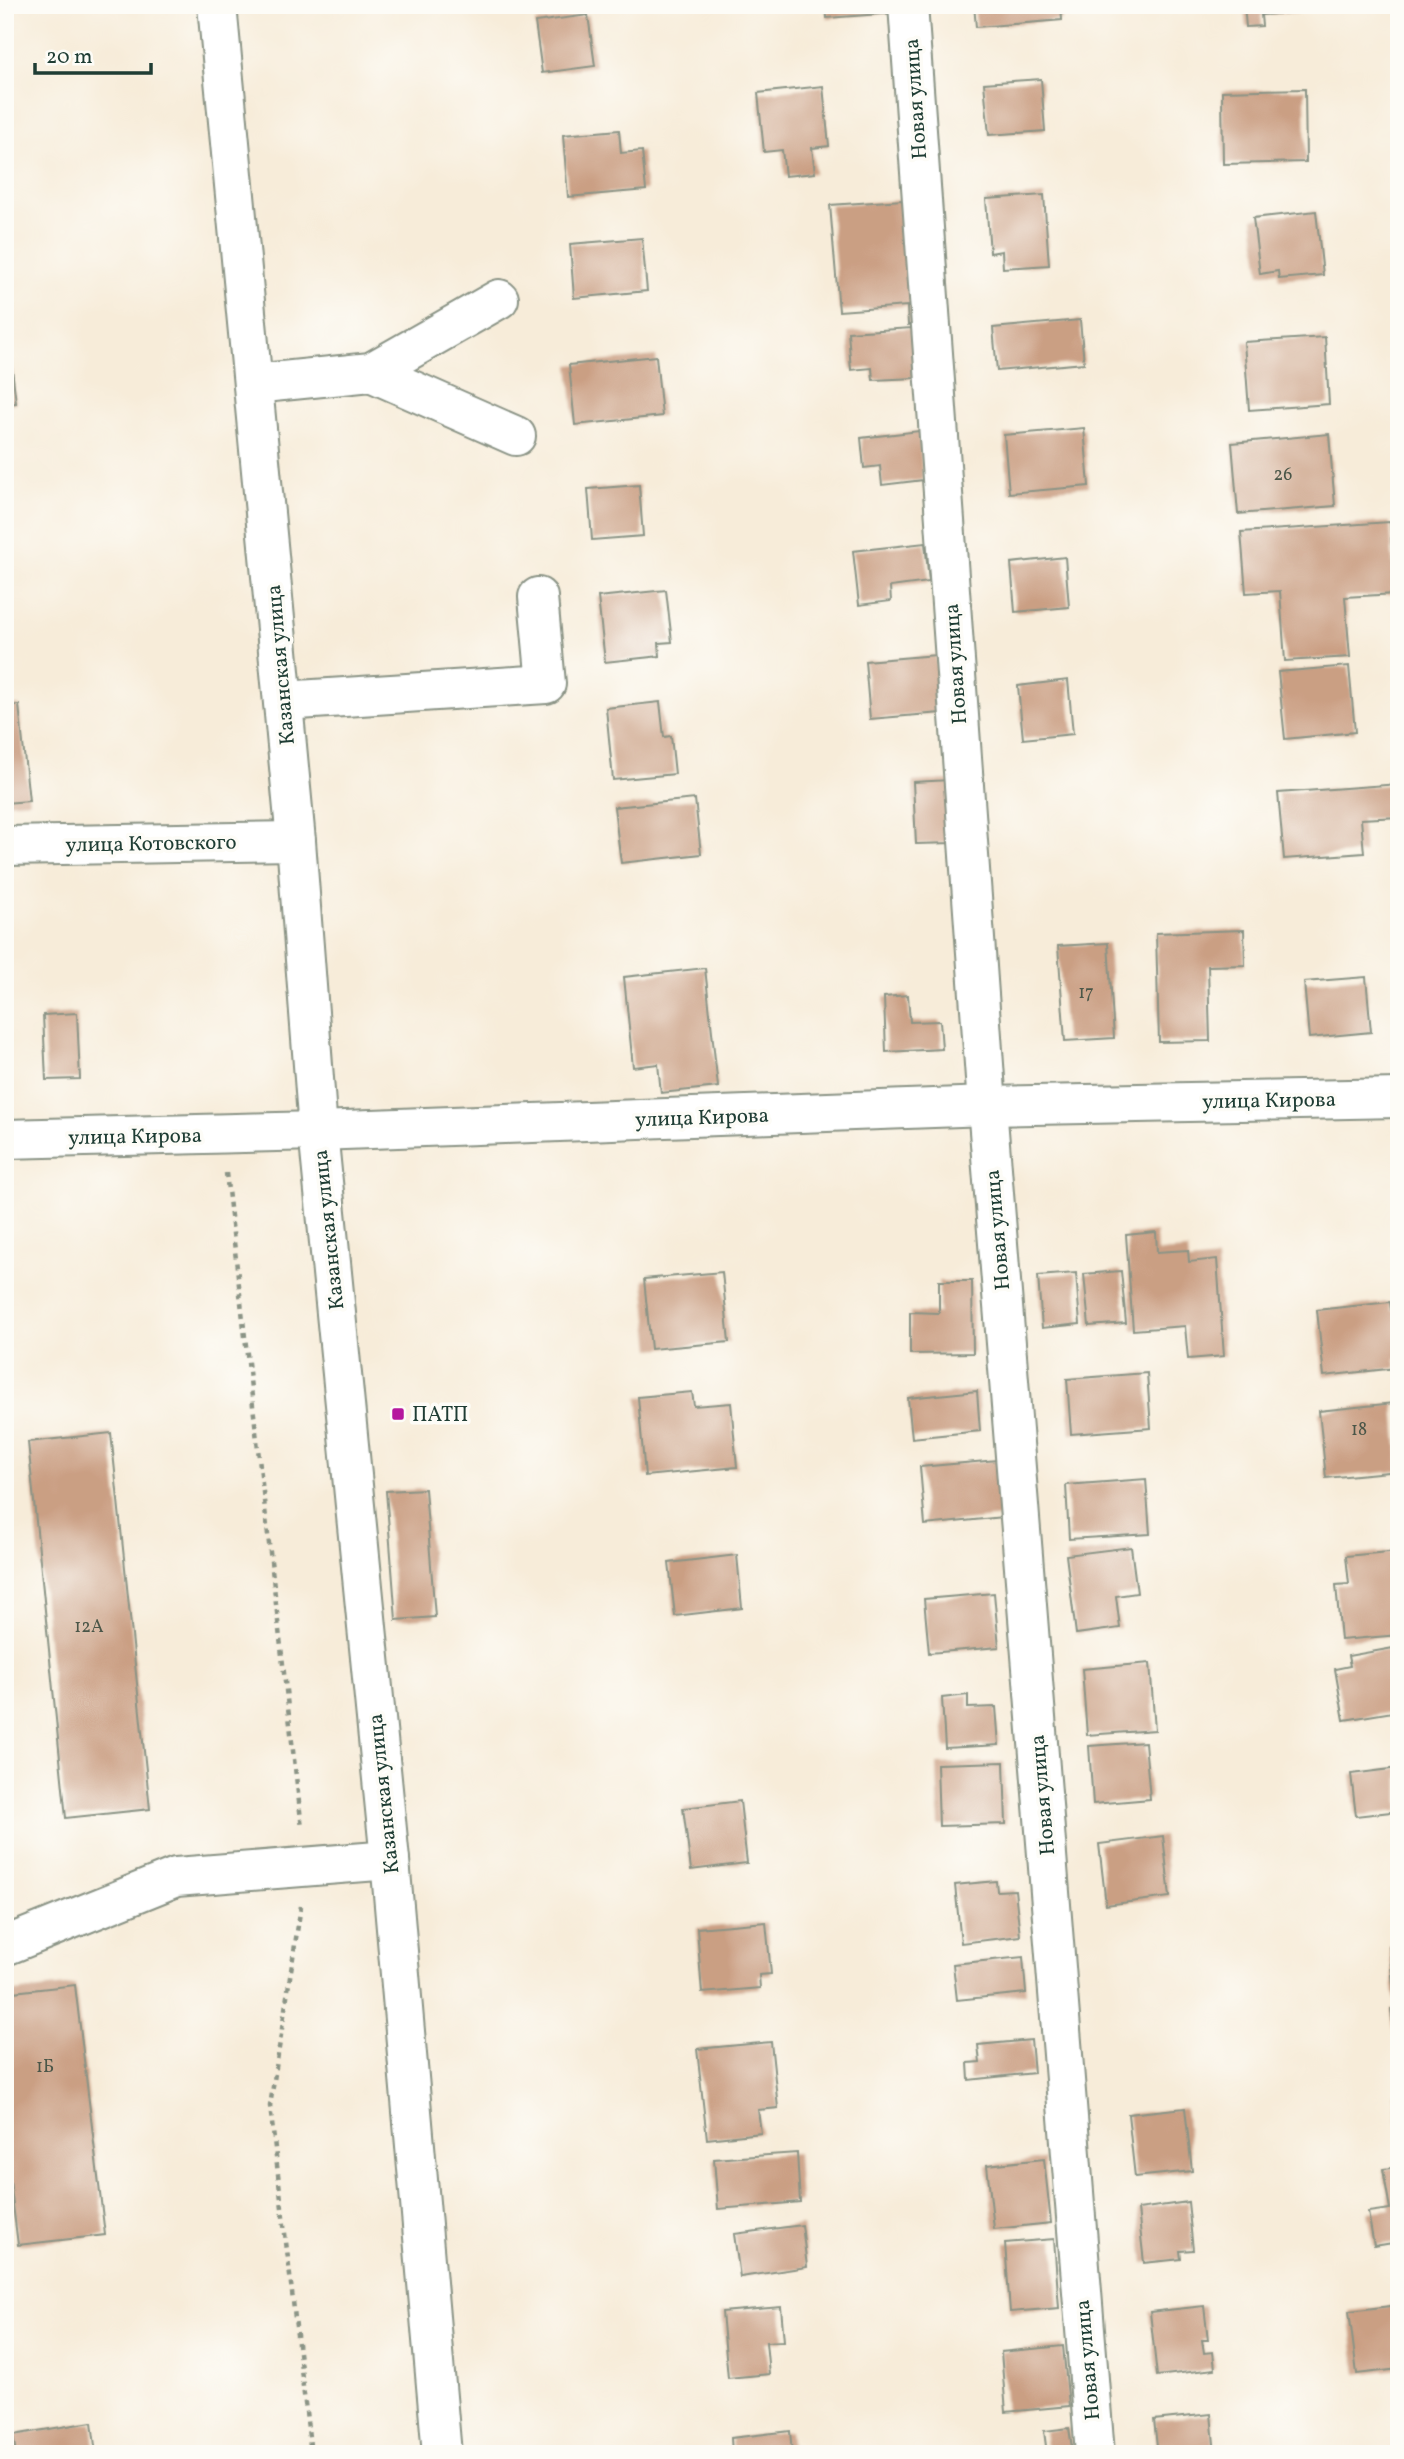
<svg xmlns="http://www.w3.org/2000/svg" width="1404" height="2459" viewBox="0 0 1404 2459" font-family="Vollkorn,serif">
<rect width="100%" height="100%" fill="#fdfcf7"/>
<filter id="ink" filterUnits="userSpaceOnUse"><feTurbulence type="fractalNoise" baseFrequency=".0143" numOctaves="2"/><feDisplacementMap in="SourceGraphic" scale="14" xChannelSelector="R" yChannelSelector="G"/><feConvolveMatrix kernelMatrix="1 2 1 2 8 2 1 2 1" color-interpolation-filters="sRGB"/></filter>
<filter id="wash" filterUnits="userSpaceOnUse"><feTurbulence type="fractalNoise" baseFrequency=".00686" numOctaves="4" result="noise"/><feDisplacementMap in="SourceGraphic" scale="28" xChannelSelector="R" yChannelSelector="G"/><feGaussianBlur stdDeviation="1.57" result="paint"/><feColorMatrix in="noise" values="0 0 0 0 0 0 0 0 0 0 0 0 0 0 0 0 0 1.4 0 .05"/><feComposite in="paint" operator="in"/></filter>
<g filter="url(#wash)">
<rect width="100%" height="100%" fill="#f7ecd9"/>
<g id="blocks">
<g fill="#ca9f83">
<path d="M826 5H893L894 13 827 18Z"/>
<path d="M974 5H1061L1062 20 976 27Z"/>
<path d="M1244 5H1302V12L1261 15 1262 26 1246 27Z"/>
<path d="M588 15 595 66 542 73 535 22Z"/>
<path d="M1041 79 1045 131 989 135 984 83Z"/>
<path d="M823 86 829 146 812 148 815 173 785 176 782 150 764 152 758 93Z"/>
<path d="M1305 89 1306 162 1223 164 1222 91Z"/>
<path d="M619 130 621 153 642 151 646 190 568 197 563 135Z"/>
<path d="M1044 195 1049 265 1003 268 1002 251 990 253 986 199Z"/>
<path d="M903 200 906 244 930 323 908 325 907 306 839 311 830 205Z"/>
<path d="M1316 211 1323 275 1279 279 1278 271 1260 274 1253 218Z"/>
<path d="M642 238 647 291 574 298 570 244Z"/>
<path d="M5 261 13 307 5 309Z"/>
<path d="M1080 320 1084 363 997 371 993 328Z"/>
<path d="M912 328 915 378 873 380 872 368 851 370 848 332Z"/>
<path d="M1325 337 1329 404 1249 410 1244 342Z"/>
<path d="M10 351 16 403 5 404V352Z"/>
<path d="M656 356 662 416 575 425 569 365Z"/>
<path d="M1084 428 1089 486 1009 493 1004 435Z"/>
<path d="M919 431 923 480 882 485 880 466 864 468 861 438Z"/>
<path d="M1329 434 1335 506 1238 514 1232 443Z"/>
<path d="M639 485 643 536 592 540 588 489Z"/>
<path d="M1390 522 1395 594 1345 597 1350 657 1285 661 1280 591 1246 593 1241 532Z"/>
<path d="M925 543 929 582 890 587 891 601 859 605 853 551Z"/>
<path d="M1065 557 1069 607 1015 612 1011 563Z"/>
<path d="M666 590 672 642 659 643 660 656 605 662 598 597Z"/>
<path d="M936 655 941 713 870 719 865 661Z"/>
<path d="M1349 666 1355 732 1285 739 1278 672Z"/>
<path d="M1068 680 1073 734 1023 739 1018 686Z"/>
<path d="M660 702 664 737 671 736 675 774 613 780 606 708Z"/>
<path d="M19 705 29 801 5 803V706Z"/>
<path d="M950 780 953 843 916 844 913 782Z"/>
<path d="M1399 784V817L1361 819 1364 853 1284 859 1278 793Z"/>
<path d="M695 799 701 854 621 863 614 807Z"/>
<path d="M1244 930 1245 965 1208 966 1210 1041 1159 1042 1156 933Z"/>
<path d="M1108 943 1114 1038 1065 1041 1058 946Z"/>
<path d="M705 968 718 1087 661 1093 658 1064 633 1067 624 977Z"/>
<path d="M1366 977 1371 1032 1309 1038 1304 982Z"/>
<path d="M908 995 910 1022 940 1021 942 1049 886 1052 884 997Z"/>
<path d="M77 1013 80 1079 46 1080 43 1015Z"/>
<path d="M1156 1232 1157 1252 1188 1250 1189 1262 1217 1259 1224 1356 1188 1359 1185 1326 1133 1330 1126 1235Z"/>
<path d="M1121 1271 1126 1323 1089 1326 1084 1274Z"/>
<path d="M722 1272 729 1342 651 1349 644 1279Z"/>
<path d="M1076 1273 1080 1324 1042 1328 1038 1276Z"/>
<path d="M939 1281H972L973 1353 910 1354V1312L939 1313Z"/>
<path d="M1390 1302 1391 1310H1399V1358H1395L1396 1368 1324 1376 1317 1310Z"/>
<path d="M1147 1373 1151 1428 1071 1434 1067 1379Z"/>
<path d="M977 1391 980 1431 912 1438 908 1398Z"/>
<path d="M692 1392 694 1406 731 1403 737 1467 645 1476 638 1397Z"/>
<path d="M1394 1403 1399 1471 1326 1478 1319 1411Z"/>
<path d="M111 1433 150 1809 66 1818 28 1442Z"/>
<path d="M997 1460 1003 1517 925 1525 920 1467Z"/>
<path d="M1146 1479 1150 1534 1069 1539 1066 1485Z"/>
<path d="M425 1489 435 1617 396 1620 386 1491Z"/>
<path d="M1131 1547 1137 1593 1116 1596 1120 1628 1076 1634 1066 1555Z"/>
<path d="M1399 1551V1635L1341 1640 1336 1585 1349 1584 1346 1556Z"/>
<path d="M737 1555 742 1608 675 1616 669 1563Z"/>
<path d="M994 1593 999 1647 929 1653 924 1599Z"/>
<path d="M1399 1647V1711L1344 1720 1335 1669 1350 1666 1348 1656Z"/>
<path d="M1150 1663 1155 1730 1087 1735 1082 1669Z"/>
<path d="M968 1695V1708L996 1707 999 1745 945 1748 942 1698Z"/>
<path d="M1145 1742 1150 1799 1093 1804 1089 1746Z"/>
<path d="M1004 1762 1006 1824 939 1826 937 1764Z"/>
<path d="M1399 1768V1811L1356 1816 1351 1774Z"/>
<path d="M740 1801 747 1863 691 1870 683 1808Z"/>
<path d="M1163 1836 1170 1897 1106 1905 1099 1844Z"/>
<path d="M996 1881 997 1891 1015 1890 1020 1936 961 1943 955 1885Z"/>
<path d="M766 1922 771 1974 759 1975 760 1988 702 1993 697 1928Z"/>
<path d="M1399 1946V2004H1395L1389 1947Z"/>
<path d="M1023 1957 1026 1993 957 2000 953 1964Z"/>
<path d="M75 1985 105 2235 18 2245 5 2140V1993Z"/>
<path d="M1399 2008V2065H1397L1391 2009Z"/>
<path d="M1031 2040 1034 2073 969 2080 968 2063 980 2062 978 2045Z"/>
<path d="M771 2042 778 2108 758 2110 761 2133 707 2139 697 2049Z"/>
<path d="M1399 2091V2123H1397L1394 2092Z"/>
<path d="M1185 2108 1192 2171 1135 2177 1128 2114Z"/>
<path d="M797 2153 800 2202 718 2209 714 2159Z"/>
<path d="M1044 2159 1051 2223 994 2229 987 2165Z"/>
<path d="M1399 2167V2242L1374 2246 1368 2212 1390 2209 1383 2169Z"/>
<path d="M1188 2202 1193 2250 1180 2251 1181 2259 1144 2263 1138 2209Z"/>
<path d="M802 2225 807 2267 740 2277 734 2234Z"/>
<path d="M1054 2239 1059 2308 1010 2312 1005 2243Z"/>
<path d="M1399 2305V2369L1357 2374 1349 2311Z"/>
<path d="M1204 2306 1208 2340H1202L1204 2353 1213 2352 1215 2369 1157 2376 1150 2312Z"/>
<path d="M781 2307 784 2341 766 2342 769 2374 728 2378 722 2312Z"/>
<path d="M1063 2346 1069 2406 1006 2412 1001 2352Z"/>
<path d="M1211 2414 1215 2454H1158L1154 2420Z"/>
<path d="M92 2422 96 2454H16L13 2435Z"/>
<path d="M1069 2428 1073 2454H1047L1044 2431Z"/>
<path d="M790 2431 792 2454H732L731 2438Z"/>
</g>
</g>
</g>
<g filter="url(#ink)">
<use href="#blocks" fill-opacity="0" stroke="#8b9486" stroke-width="2"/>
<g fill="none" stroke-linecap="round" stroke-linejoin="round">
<g stroke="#8b9486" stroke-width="42">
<g id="minor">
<path d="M217 5 296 841 318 1131 390 1860 442 2454"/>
<path d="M908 5 987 1106 1095 2454"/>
<path d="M371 372 516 436"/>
<path d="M253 384 371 372 499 299"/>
<path d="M283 701 546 684 538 597"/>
<path d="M5 846 296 841"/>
<path d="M5 1139 318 1131 987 1106 1399 1098"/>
<path d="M5 1946 176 1877 390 1860"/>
</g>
</g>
<g stroke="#8b9486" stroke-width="4.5" stroke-dasharray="5 5" stroke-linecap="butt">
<path d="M226 1173 302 1828"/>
<path d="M301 1906 270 2106 311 2454"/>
</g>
<use href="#minor" stroke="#fff" stroke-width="38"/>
</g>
</g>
<rect fill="#b5179e" stroke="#fdfcf7" stroke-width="2.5" x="391" y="1407" width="14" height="14" rx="3.5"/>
<g text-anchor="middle" stroke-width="7" stroke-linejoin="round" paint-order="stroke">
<g font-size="18" fill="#4a5648">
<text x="1283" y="480">26</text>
<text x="1086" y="998">17</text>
<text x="1359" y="1435">18</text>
<text x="89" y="1632">12А</text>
<text x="45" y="2072">1Б</text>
</g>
<g font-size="21" fill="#1f3d34" stroke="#fdfcf7">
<text transform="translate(915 99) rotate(-94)" y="7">Новая улица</text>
<text transform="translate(955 664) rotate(-94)" y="7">Новая улица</text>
<text transform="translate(280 665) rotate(-95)" y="7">Казанская улица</text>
<text transform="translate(151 843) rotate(-1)" y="7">улица Котовского</text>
<text transform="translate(1269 1100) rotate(-1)" y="7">улица Кирова</text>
<text transform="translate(702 1117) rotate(-2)" y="7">улица Кирова</text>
<text transform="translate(135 1136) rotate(-1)" y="7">улица Кирова</text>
<text transform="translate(328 1230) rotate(-96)" y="7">Казанская улица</text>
<text transform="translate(997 1230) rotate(-95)" y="7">Новая улица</text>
<text transform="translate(383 1794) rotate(-96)" y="7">Казанская улица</text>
<text transform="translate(1042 1795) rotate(-95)" y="7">Новая улица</text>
<text transform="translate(1087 2360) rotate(-95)" y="7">Новая улица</text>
</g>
<g font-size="21" fill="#1f3d34" stroke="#fdfcf7" text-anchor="start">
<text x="412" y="1421">ПАТП</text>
</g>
</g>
<rect width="1404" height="2459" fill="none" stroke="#fdfcf7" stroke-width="28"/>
<path d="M35 63v10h116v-10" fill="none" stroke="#1f3d34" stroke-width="3.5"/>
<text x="46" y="63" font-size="21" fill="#1f3d34" stroke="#fdfcf7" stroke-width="5" paint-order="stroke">20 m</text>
</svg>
